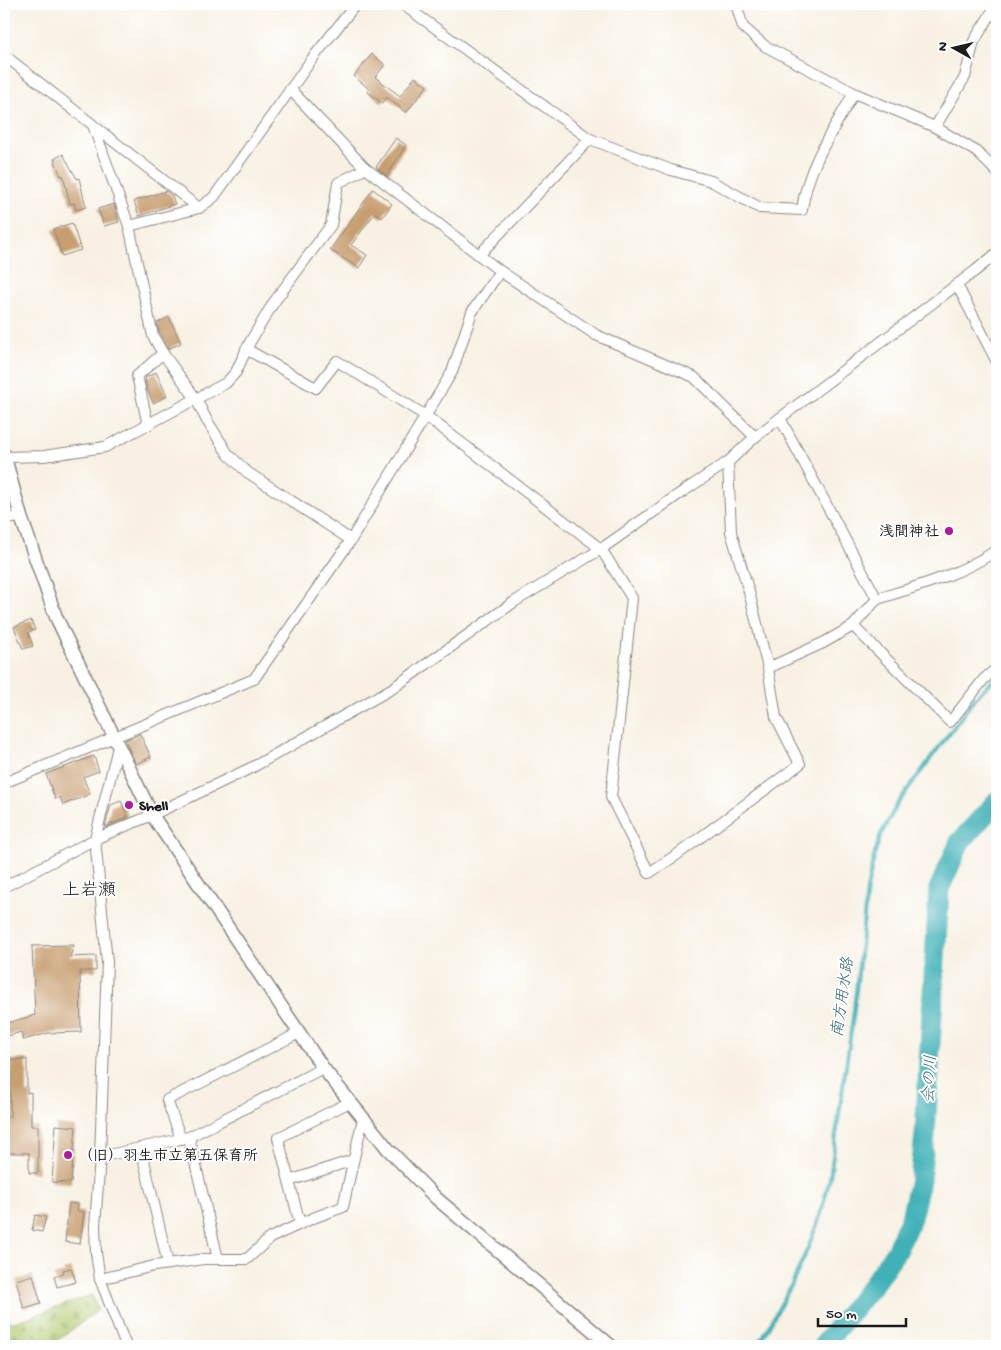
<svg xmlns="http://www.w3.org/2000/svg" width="1001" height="1350" viewBox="0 0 1001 1350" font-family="'Gochi Hand','Klee One',sans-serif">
<defs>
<pattern id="cemetery-stones" width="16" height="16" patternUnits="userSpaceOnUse" patternTransform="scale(1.25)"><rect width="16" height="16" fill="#b0cb71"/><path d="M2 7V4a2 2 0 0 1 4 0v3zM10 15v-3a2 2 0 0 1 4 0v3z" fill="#97ae61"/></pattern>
</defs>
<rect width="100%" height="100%" fill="#fff"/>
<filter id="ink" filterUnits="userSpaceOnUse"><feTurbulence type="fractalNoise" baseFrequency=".02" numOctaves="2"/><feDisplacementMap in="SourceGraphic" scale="10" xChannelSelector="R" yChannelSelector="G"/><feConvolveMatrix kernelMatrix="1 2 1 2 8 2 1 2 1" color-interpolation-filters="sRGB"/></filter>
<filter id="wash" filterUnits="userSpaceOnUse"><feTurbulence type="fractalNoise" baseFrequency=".0096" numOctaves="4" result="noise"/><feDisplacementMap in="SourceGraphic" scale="20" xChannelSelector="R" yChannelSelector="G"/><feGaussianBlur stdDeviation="1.12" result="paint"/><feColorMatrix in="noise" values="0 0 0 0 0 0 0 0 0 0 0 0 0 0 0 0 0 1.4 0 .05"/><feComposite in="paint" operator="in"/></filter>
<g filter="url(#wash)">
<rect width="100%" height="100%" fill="#f8f1e3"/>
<path fill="url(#cemetery-stones)" stroke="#667446" d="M92 1295 98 1310 55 1342 57 1346H4V1322H15Z"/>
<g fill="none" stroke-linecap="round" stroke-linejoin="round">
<path stroke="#40b1b7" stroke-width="4" d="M758 1346 792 1284 808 1248 821 1213 830 1177 854 1010 867 889 875 853 881 834 898 803 976 697 997 676"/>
<path stroke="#40b1b7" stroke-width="21" d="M823 1346 873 1284 896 1251 911 1218 920 1180 925 1134 939 889 960 842 997 801"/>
</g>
<g id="blocks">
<g fill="#c79e6f">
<path d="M372 54 385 65 375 77 400 96 415 77 427 86 406 113 387 97 382 103 368 92 370 90 354 76Z"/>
<path d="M396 138 406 145 387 176 376 167Z"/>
<path d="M63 154 77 179 79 178 86 207 76 210 74 203 70 204 63 175 61 176 54 159Z"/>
<path d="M373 189 392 204 382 218 375 213 351 245 367 255 359 268 330 250Z"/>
<path d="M166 191 172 196 175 204 139 216 134 201Z"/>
<path d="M114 204 119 222 104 226 98 209Z"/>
<path d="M72 223 81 250 62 256 53 229Z"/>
<path d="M169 317 181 343 168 349 159 331 157 323Z"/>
<path d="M156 372 167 396 153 403 147 389 145 378Z"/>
<path d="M31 620 35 630 28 632 33 646 23 649 14 627Z"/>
<path d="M140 734 151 757 136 764 125 740Z"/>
<path d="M94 756 99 771 83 777 90 794 63 805 60 797 55 799 46 774Z"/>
<path d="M121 801 128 817 105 827 111 805Z"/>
<path d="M74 945 70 957 96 956V971H80L81 1032 49 1033 23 1040 21 1032 8 1036 4 1024 35 1015 32 946Z"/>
<path d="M27 1059V1093L31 1092V1126H38V1173H29V1153H4V1117H10V1091H5V1075H11V1060Z"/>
<path d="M56 1125 76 1127 71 1183 52 1182Z"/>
<path d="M69 1203 78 1204 77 1211 84 1212 80 1244 65 1242Z"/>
<path d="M35 1215 46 1217 42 1232 32 1230Z"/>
<path d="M71 1268 76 1282 57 1287 54 1276 64 1273 63 1270Z"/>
<path d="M33 1275 41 1304 24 1309 16 1280Z"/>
</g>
</g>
</g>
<g filter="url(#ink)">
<use href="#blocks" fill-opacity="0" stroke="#8a8680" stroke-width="1"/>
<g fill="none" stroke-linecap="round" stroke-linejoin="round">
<g stroke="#8a8680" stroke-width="12">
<g id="minor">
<path d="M402 4 590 139 671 170 711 181 760 208 802 210C807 167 833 130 854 93"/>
<path d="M736 4 743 27 765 46 854 93 935 127 977 152 997 172"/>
<path d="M4 55 93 125 129 226 153 336 162 352 196 399 206 419 228 454 247 472 351 540"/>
<path d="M290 89 364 167 500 271 596 335 694 377 755 437"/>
<path d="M94 126 199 208"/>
<path d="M935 127 965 77 974 41 997 4"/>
<path d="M129 226 199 208 214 197 312 59 356 4"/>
<path d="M479 255 590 139"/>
<path d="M957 285 997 362"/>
<path d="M246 349 316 388 337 361 426 416 601 549 632 598 611 797 649 873 678 854 800 764 776 717 768 668 749 592 731 532 728 462"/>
<path d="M780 418 877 599C919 586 960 575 997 550"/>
<path d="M148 425 137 376 163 353"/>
<path d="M5 457 44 456 105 447 226 383 236 372 250 342 274 302 331 225 338 183 361 171 364 167"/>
<path d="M4 519 21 517"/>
<path d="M853 626 950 722 984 679 997 668"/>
<path d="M768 668 823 643 853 626 877 599"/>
<path d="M118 747 95 839 107 962 100 1157 95 1226 96 1253 100 1279 126 1346"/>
<path d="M4 783 254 679 351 540 452 372 472 312 500 271"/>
<path d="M4 887 95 839 152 815 253 767 393 688 514 602 601 549 685 490 728 462 755 437 975 271 997 253"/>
<path d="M189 1137 218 1259"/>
<path d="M181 1139 167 1100 299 1033"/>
<path d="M141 1148 168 1264"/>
<path d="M100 1157 189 1137 323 1068"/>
<path d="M289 1181 353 1160"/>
<path d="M300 1224 278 1138 350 1102"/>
<path d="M100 1279 154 1266 204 1259H247L270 1238 313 1218 343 1207 363 1118"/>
</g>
</g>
<g stroke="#8a8680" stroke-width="15">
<path id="tertiary" d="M4 454 21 517 56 617 152 815 323 1068 388 1149 436 1198 611 1346"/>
</g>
<use href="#minor" stroke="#fff" stroke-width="10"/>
<use href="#tertiary" stroke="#fff" stroke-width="12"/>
</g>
</g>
<g fill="#b5179e" stroke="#fff" stroke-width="2">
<circle cx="949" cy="531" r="5"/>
<circle cx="129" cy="805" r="5"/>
<circle cx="68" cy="1155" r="5"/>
</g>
<g text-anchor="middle" stroke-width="4" stroke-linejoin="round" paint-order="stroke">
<g font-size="15" font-weight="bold" fill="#1c1c1c" stroke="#fff" text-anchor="start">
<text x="939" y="536" text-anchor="end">浅間神社</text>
<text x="139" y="810">Shell</text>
<text x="78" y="1160">（旧）羽生市立第五保育所</text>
</g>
<g font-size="16" font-style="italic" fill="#2e666a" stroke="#fff">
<text transform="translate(841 997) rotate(-82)" y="6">南方用水路</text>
<text transform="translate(928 1079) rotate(-87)" y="6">会の川</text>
</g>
<g font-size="18" fill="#1c1c1c" stroke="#fff">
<text x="89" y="895">上岩瀬</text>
</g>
</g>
<rect width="1001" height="1350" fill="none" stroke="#fff" stroke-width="20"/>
<g transform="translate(954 48) rotate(278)" stroke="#ffffff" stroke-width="4" paint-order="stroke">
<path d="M0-4L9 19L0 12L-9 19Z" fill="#1c1c1c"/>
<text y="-8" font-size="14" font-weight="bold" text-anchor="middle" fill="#1c1c1c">N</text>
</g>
<path d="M818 1318v8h88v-8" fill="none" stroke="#1c1c1c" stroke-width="2.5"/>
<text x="826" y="1318" font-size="15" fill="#1c1c1c" stroke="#ffffff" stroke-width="4" paint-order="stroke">50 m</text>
</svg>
